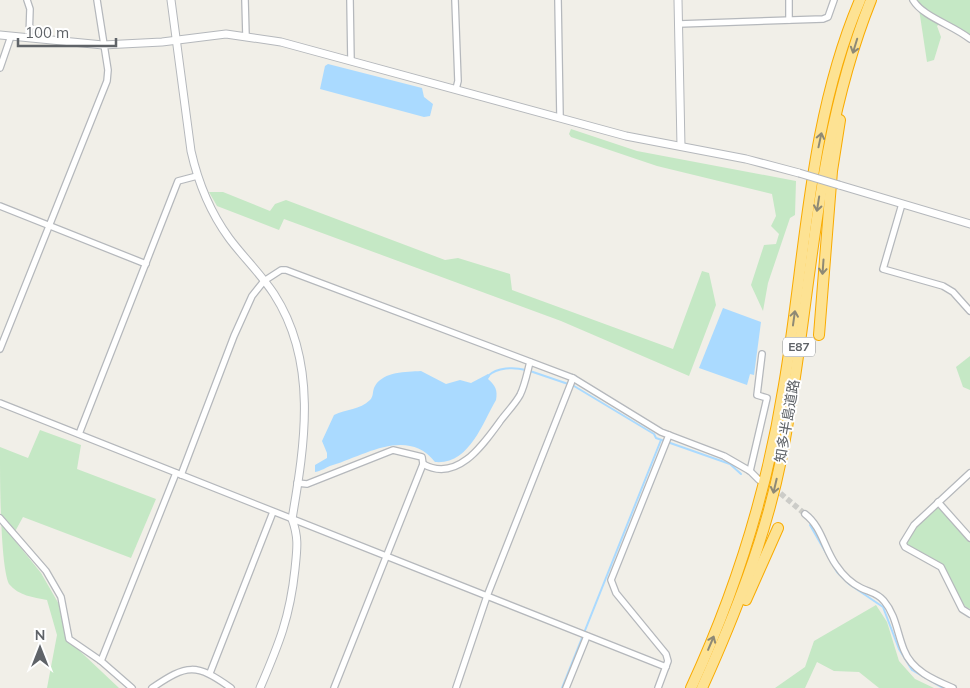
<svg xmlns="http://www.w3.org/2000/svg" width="970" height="688" viewBox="0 0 970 688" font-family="Mulish,'Noto Sans JP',sans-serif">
<rect width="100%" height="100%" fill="#f1efe8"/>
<g fill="#c5e8c5">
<path d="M914 0H970V36L942 21 937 26 941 37 934 60 927 62 919 9Z"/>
<path d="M571 129 637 151 796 181 795 215 790 218 768 283 763 311 751 285 764 245 776 244 779 234 771 226 776 216 772 194 657 166 571 137 569 134Z"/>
<path d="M209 192H223L270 211 275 204 286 200 445 260 458 258 510 274 512 290 673 349 702 271 709 273 716 305 689 376 561 321 284 219 279 230 217 206Z"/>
<path d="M970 356V390L963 387 956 367Z"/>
<path d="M40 430 81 445 77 469 156 499 131 558 23 517 12 537 41 573 60 606 66 638 119 688H47L57 635 47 600C33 597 19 596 9 584 0 565 0 474 0 447L28 458Z"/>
<path d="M935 507 940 509 970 542V609C953 602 953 577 940 565 931 555 917 551 906 545L905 540 916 526Z"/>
<path d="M876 605 887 622 899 661 915 679 934 688H879L859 672 834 671 817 662 805 688H775L805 667 814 641Z"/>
</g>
<g fill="#aadaff">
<path d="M328 64 422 88 424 97 433 104 430 116 424 117 320 89 325 66Z"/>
<path d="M723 308 761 322 754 375 750 374 747 385 699 368Z"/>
<path d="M421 371 446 384 460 380 471 383 488 374 490 376 488 379C495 385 498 390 496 400 482 424 469 465 435 462 408 427 365 455 333 465 326 467 322 471 315 472V465L327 458V453L322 441 334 415C346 409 360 410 370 400 374 396 372 391 375 386 384 371 406 372 421 371Z"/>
</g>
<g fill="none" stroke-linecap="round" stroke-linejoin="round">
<g stroke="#aadaff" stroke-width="2">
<path d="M530 371 574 386 654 434 656 438 730 464 741 474"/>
<path d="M488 376C497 367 514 367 526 370"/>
<path d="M810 525 837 572 849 584 883 607 899 649 912 670 943 688"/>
<path d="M562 688 661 440"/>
</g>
<path stroke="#ccccc8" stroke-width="5.5" stroke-dasharray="5.5 3" stroke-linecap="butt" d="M774 488 805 514"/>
<g stroke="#b5b8bc" stroke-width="8">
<g id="minor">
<path d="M27 0 30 9 29 38"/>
<path d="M245 0 246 36"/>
<path d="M350 0 351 61"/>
<path d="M455 0 458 81 456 89"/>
<path d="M558 0 560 116"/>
<path d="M789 0V20"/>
<path d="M913 0C923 17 953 25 970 39"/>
<path d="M679 24 823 19 828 17 834 0"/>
<path d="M0 68 11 36"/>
<path d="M902 204 883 269 943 286 953 292 970 311"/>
<path d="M0 206 146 264"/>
<path d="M0 349 107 81 108 70 97 0"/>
<path d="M0 403 666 667"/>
<path d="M79 434 178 181 197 176"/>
<path d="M423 464C457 483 483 445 501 420 507 412 515 404 520 395 525 385 527 373 530 362"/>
<path d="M750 471 767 398 757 395 762 354"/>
<path d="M970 473 914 525 903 543 905 547 941 567 962 609 970 614"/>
<path d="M181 475 234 336 252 296 264 281 281 270H286L573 378 661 432 724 456 750 471 759 480"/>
<path d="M297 483 307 484 393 450 422 457 423 464 334 688"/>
<path d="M938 502 970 538"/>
<path d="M805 514C822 527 824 548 836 565 842 574 851 583 861 588 869 592 878 593 884 601 896 615 897 633 904 650 912 671 934 680 953 688"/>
<path d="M0 518 46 571 61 597 69 639 101 661 132 688"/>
<path d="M101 661 176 473"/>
<path d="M210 673 273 512"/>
<path d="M152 688C187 664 196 663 231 688"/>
<path d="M456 688 487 596 573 378"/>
<path d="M566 688 587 636"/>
<path d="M658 688 668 661 666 654 616 593 611 580 669 435"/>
</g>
</g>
<g stroke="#b5b8bc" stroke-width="9">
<g id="tertiary">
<path d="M171 0 191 151C198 182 210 212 229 238 243 257 261 274 274 294 318 362 305 443 292 519 299 538 297 549 295 569 290 617 279 644 260 688"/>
<path d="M678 0 681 146"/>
<path d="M0 35 103 45 162 42 226 34 281 42 626 136 746 159 799 173"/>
<path d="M839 185 970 224"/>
</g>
</g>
<g stroke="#f9ab00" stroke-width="12">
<g id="motorway">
<path d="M819 335 832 171 840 120"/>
<path d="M746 600 778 528"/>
<path d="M691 688C736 591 767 491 784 385 806 256 808 122 860 0"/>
<path d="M702 688C735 615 765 539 781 460 812 306 812 147 871 0"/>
</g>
</g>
<use href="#minor" stroke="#fff" stroke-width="5.5"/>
<use href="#tertiary" stroke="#fff" stroke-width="7"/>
<use href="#motorway" stroke="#fde293" stroke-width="10"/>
<g stroke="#b5b8bc" stroke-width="9" stroke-linecap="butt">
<path id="tertiary-bridge" d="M799 173 839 185"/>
</g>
<use href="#tertiary-bridge" stroke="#fff" stroke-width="7"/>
</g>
<defs><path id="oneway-shaft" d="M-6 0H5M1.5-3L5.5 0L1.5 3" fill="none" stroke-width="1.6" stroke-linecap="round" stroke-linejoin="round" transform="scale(1.25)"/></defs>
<g stroke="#8e8975">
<use href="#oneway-shaft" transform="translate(855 46) rotate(107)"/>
<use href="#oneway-shaft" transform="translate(820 140) rotate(-78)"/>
<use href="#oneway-shaft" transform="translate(818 204) rotate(99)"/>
<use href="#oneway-shaft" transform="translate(823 267) rotate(94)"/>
<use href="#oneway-shaft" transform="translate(794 318) rotate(-82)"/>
<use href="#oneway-shaft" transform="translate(775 486) rotate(103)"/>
<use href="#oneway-shaft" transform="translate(711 643) rotate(-67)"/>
</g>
<g text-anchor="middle" stroke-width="4" stroke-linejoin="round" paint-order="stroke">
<rect fill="#fff" stroke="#8f9295" stroke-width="1" x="783" y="337.5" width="32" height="19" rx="4"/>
<g font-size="12" font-weight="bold" fill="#5f6368">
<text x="799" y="351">E87</text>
</g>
<g font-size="14" fill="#5f6368" stroke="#fff">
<text transform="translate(787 421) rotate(-80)" y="5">知多半島道路</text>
</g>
</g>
<g transform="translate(40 648)" stroke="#ffffff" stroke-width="4" paint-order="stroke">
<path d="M0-4L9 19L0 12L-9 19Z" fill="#5f6368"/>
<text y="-8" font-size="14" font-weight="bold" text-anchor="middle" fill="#5f6368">N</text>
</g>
<path d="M18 38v8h98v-8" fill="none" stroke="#5f6368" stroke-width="2.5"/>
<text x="25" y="38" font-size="15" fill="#5f6368" stroke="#ffffff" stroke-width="4" paint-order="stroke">100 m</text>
</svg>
